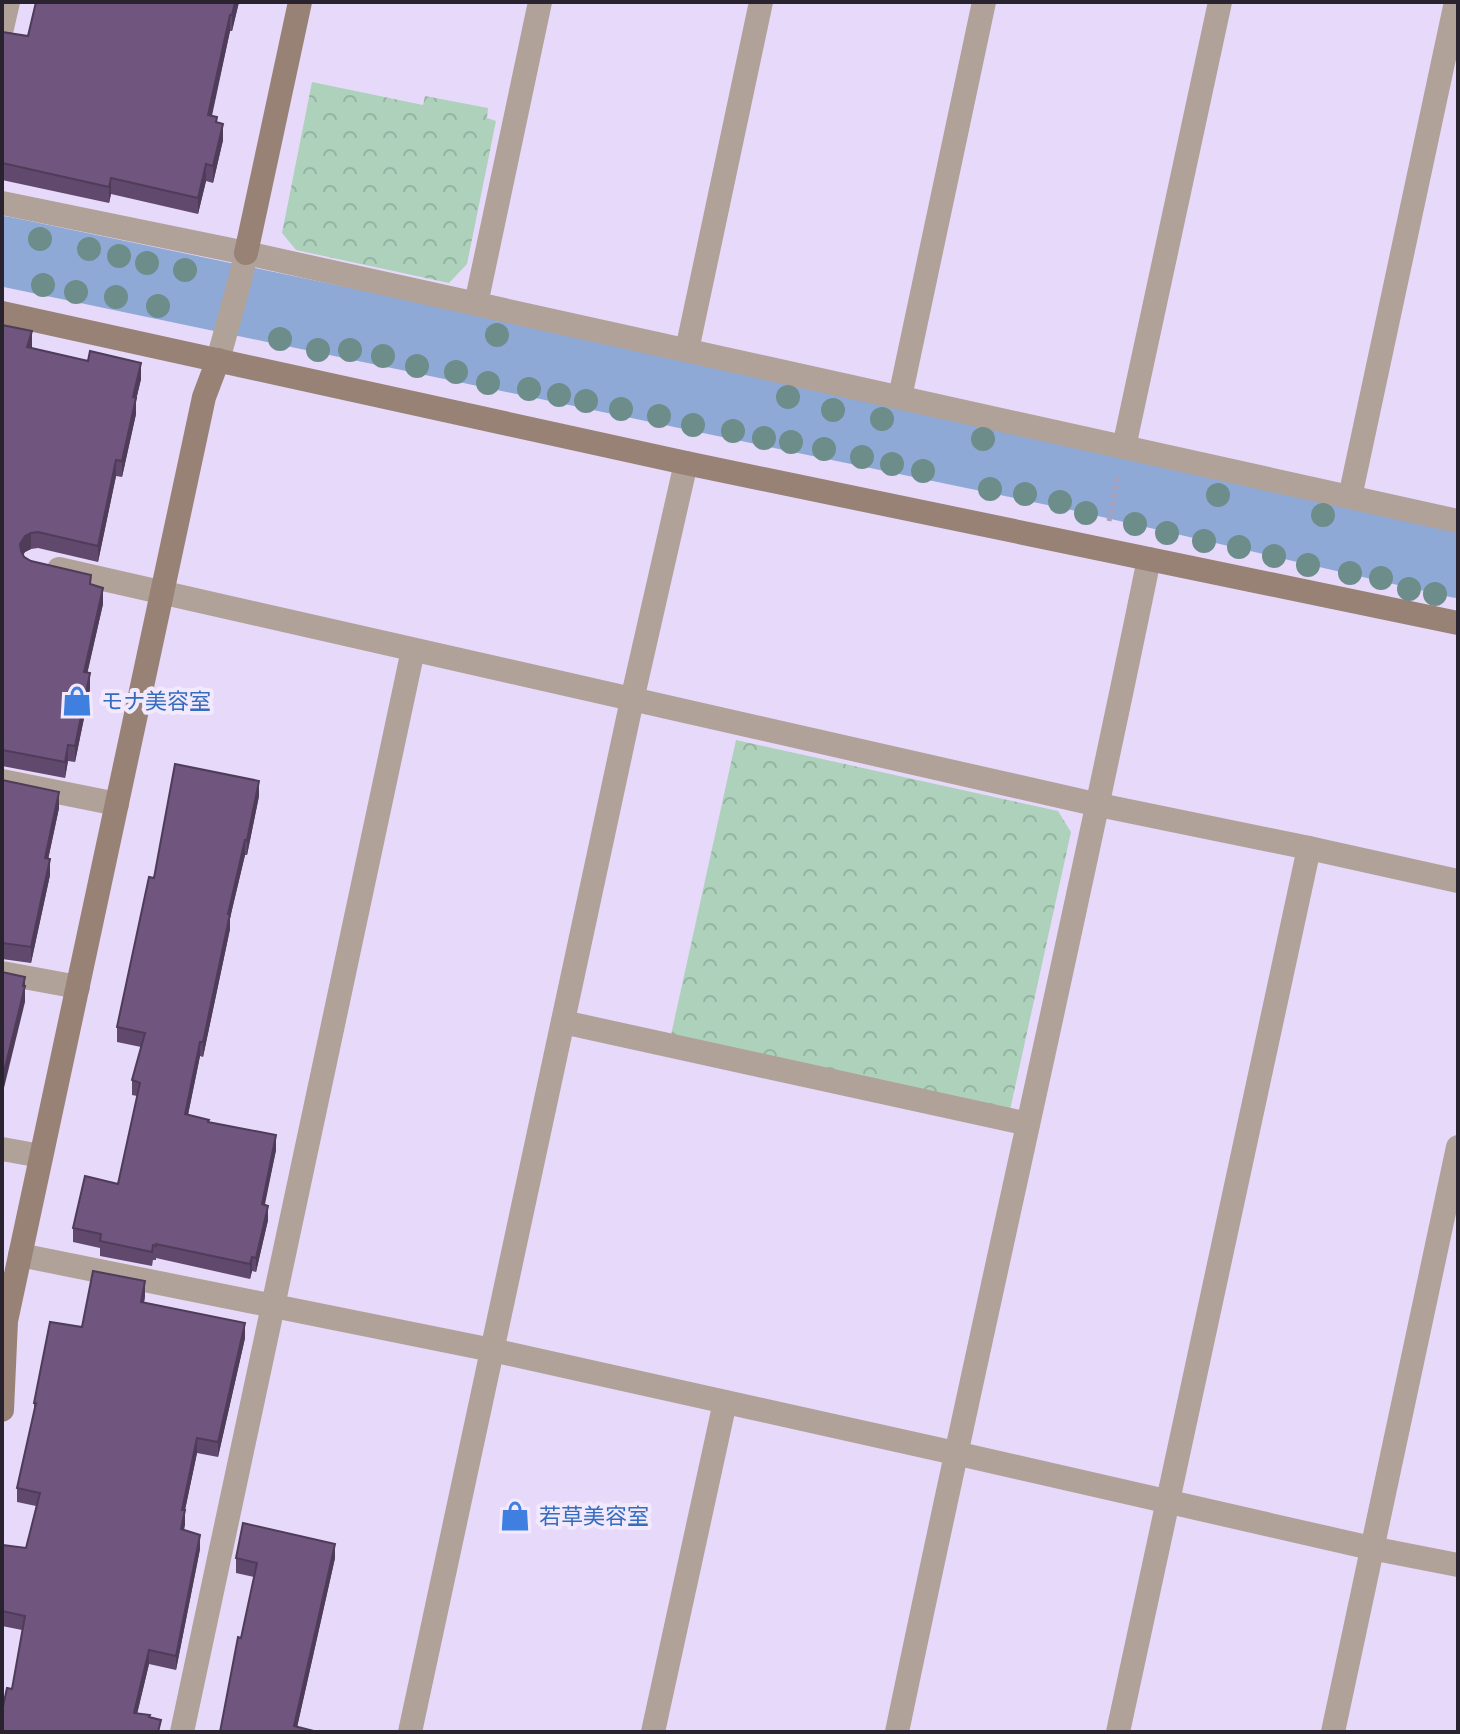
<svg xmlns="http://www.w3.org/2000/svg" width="1460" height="1734" viewBox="0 0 1460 1734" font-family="Lato,'Noto Sans JP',sans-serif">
<defs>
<pattern id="park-crowns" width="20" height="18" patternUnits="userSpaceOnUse" patternTransform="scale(2)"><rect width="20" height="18" fill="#add1bb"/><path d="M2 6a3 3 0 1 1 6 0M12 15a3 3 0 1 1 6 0" fill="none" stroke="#95b3a1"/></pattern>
</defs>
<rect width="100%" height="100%" fill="#e7d9fa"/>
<g fill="url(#park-crowns)">
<path d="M312 82 423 105 425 96 488 108 487 118 496 121 467 264 449 283 296 250 282 233Z"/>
<path d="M736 740 1058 811 1071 832 1010 1110 671 1035Z"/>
</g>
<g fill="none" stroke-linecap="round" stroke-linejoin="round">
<path stroke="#8fa9d7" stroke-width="70" d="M2 251 1080 476 1458 563"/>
<path stroke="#aca0bb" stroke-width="5" stroke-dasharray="4 4" stroke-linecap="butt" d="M1109 521 1118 476"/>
<g stroke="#b0a199" stroke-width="24">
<path d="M2 28 8 2"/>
<path d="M2 203 246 253 1458 521"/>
<path d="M476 304 540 2"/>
<path d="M687 350 761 2"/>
<path d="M218 360 240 280 246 253"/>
<path d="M900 397 984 2"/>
<path d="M1124 447 1220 2"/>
<path d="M1350 497 1456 2"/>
<path d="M59 569 1099 805 1309 848 1458 881"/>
<path d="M2 781 117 804"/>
<path d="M2 973 78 987"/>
<path d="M563 1022 1028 1124"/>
<path d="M2 1149 41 1156"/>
<path d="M20 1255 492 1350 955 1453 1371 1548 1458 1565"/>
<path d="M182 1732 413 650"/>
<path d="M410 1732 632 700 686 463"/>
<path d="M653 1732 725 1402"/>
<path d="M897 1732C978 1341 1069 951 1149 559"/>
<path d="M1118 1732 1309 848"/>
<path d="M1333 1732 1458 1147"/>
</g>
<g stroke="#988276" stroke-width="24">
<path d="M246 253 300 2"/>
<path d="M2 313 686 463 1458 623"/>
<path d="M2 1410 6 1321 204 397 218 360"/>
</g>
</g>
<g fill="#6d8d8b">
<circle cx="40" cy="239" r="12"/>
<circle cx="89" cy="249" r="12"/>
<circle cx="119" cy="256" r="12"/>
<circle cx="147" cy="263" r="12"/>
<circle cx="185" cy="270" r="12"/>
<circle cx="43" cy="285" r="12"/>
<circle cx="76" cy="292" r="12"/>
<circle cx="116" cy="297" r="12"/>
<circle cx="158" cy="306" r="12"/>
<circle cx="497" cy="335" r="12"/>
<circle cx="280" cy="339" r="12"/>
<circle cx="318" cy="350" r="12"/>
<circle cx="350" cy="350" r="12"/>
<circle cx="383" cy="356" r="12"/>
<circle cx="417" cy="366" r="12"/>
<circle cx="456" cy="372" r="12"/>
<circle cx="488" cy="383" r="12"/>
<circle cx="529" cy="389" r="12"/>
<circle cx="559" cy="395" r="12"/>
<circle cx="788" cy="397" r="12"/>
<circle cx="586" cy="401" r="12"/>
<circle cx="621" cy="409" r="12"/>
<circle cx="833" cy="410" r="12"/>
<circle cx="659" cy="416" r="12"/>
<circle cx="882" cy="419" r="12"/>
<circle cx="693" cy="425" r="12"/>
<circle cx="733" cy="431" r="12"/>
<circle cx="764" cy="438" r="12"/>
<circle cx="983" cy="439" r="12"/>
<circle cx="791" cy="442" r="12"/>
<circle cx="824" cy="449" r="12"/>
<circle cx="862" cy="457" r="12"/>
<circle cx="892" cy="464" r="12"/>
<circle cx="923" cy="471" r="12"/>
<circle cx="990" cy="489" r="12"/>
<circle cx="1025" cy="494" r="12"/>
<circle cx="1218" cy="495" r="12"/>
<circle cx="1060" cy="502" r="12"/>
<circle cx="1086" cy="513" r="12"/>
<circle cx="1323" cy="515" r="12"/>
<circle cx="1135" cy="524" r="12"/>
<circle cx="1167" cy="533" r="12"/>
<circle cx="1204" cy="541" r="12"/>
<circle cx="1239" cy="547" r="12"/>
<circle cx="1274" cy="556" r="12"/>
<circle cx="1308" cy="565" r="12"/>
<circle cx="1350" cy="573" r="12"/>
<circle cx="1381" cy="578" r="12"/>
<circle cx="1409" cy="589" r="12"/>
<circle cx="1435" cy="594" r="12"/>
</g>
<g fill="#60496d">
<path d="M239 2 232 31H230L212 116 217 122 223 140 213 183 206 181 198 214 111 194 109 203 2 180V32L28 36Z"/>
<path d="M2 325 31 348 141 379 136 400V414L122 477 116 476 98 562 38 548 31 549 25 552 23 555 31 561 91 585 103 604 87 673 90 689 75 762 68 761 65 778 2 766Z"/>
<path d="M2 780 59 808 48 859 50 875 31 963 2 959Z"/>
<path d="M259 796 247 855H245L230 918V929L203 1057 200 1056 188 1115 209 1122 276 1150 264 1205 268 1220 256 1272 252 1271 250 1279 156 1258V1260H153L152 1266 100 1256V1248L73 1242V1228L118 1184 137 1096 132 1095V1080L141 1047 117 1042V1027L154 878Z"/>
<path d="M145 1296 144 1303 245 1338 218 1457 197 1453 185 1510 184 1530 200 1549 176 1670 149 1664 137 1713 150 1718 161 1732 12 1689 22 1630 2 1626V1545L26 1548 36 1506 17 1502V1488L34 1415V1403L82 1327Z"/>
<path d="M236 1558H335L297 1727 220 1732 254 1577 236 1573Z"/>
</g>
<g fill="#4e3c59">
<path d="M235 2H239L232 31V15Z"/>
<path d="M230 15V31L208 131V115Z"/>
<path d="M223 124V140L213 183V166Z"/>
<path d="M206 164V181L198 214V198Z"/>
<path d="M111 178V194L109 203V187Z"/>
<path d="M32 331V347H27Z"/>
<path d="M141 363V379L136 400V414L122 477V461L133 397Z"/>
<path d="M116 460V476L98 562V546Z"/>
<path d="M31 533V549L25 552 20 560V544L25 536Z"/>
<path d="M103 588V604L84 688V672Z"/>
<path d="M90 673V689L75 762V746Z"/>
<path d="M68 745V761L65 778V762Z"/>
<path d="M259 781V796L247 855V840Z"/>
<path d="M59 792V808L45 874V858Z"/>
<path d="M245 840V855L230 918V929L203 1057V1042L228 914Z"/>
<path d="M50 859V875L31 963V947Z"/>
<path d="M25 977V1002L2 1096V1080Z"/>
<path d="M200 1042V1056L185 1129V1114Z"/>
<path d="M276 1135V1150L262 1219V1204Z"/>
<path d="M268 1206V1220L256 1272V1258Z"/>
<path d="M252 1257V1271L250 1279V1264Z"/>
<path d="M145 1281V1296L141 1317V1302Z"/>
<path d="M245 1323V1338L218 1457V1442Z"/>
<path d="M197 1438V1453L182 1524V1510Z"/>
<path d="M185 1510V1525L181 1544V1529Z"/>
<path d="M200 1535V1549L176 1670V1656Z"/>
<path d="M335 1544V1558L296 1732 294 1726Z"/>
<path d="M149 1650V1664L134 1727V1713Z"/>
</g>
<g fill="#70557f" stroke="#4e3c59" stroke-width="2">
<path d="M36 2H235L232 15H230L208 115 217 117 216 122 223 124 213 166 206 164 198 198 111 178 109 187 2 163V32L28 36Z"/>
<path d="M2 325 32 331 27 347 88 361 90 351 141 363 133 397 136 398 122 461 116 460 98 546 38 532 31 533 25 536 20 544 21 551 24 557 31 561 91 575 90 584 103 588 84 672 90 673 75 746 68 745 65 762 2 750Z"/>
<path d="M175 764 259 781 247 840H245L228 914H230L203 1042H200L185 1114 209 1120 208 1122 276 1135 262 1204 268 1206 256 1258 252 1257 250 1264 156 1244V1246L153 1245 152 1252 100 1241 101 1234 73 1228 85 1176 118 1184 140 1083 132 1080 145 1033 117 1027 149 877 154 878Z"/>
<path d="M2 780 59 792 45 858 50 859 31 947 2 943Z"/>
<path d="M2 972 25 977 23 986H25L2 1080Z"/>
<path d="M93 1271 145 1281 141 1302 245 1323 218 1442 197 1438 182 1510H185L181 1529 200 1535 176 1656 149 1650 134 1713 150 1715 149 1717 161 1720 158 1732H2V1711L7 1688 12 1689 25 1616 2 1611V1545L26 1548 40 1493 17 1488 36 1403H34L50 1322 82 1327Z"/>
<path d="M243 1523 335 1544 294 1726 314 1731V1732H220L238 1637 241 1638 257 1563 236 1558Z"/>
</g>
<defs>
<g id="shop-bare" transform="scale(2.4)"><path d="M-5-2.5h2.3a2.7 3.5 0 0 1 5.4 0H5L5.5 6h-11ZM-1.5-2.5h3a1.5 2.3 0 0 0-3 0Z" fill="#3f7fe0" stroke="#f2e9fd" stroke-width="2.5" paint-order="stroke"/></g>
</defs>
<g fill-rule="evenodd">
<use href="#shop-bare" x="77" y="701"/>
<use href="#shop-bare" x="515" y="1516"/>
</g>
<g text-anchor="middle" stroke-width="8" stroke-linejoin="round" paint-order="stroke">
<g font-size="22" fill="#366cbe" stroke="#f2e9fd" text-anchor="start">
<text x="101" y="709">モナ美容室</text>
<text x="539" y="1524">若草美容室</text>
</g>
</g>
<rect width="1460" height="1734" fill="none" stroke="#29232f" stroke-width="8"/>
</svg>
